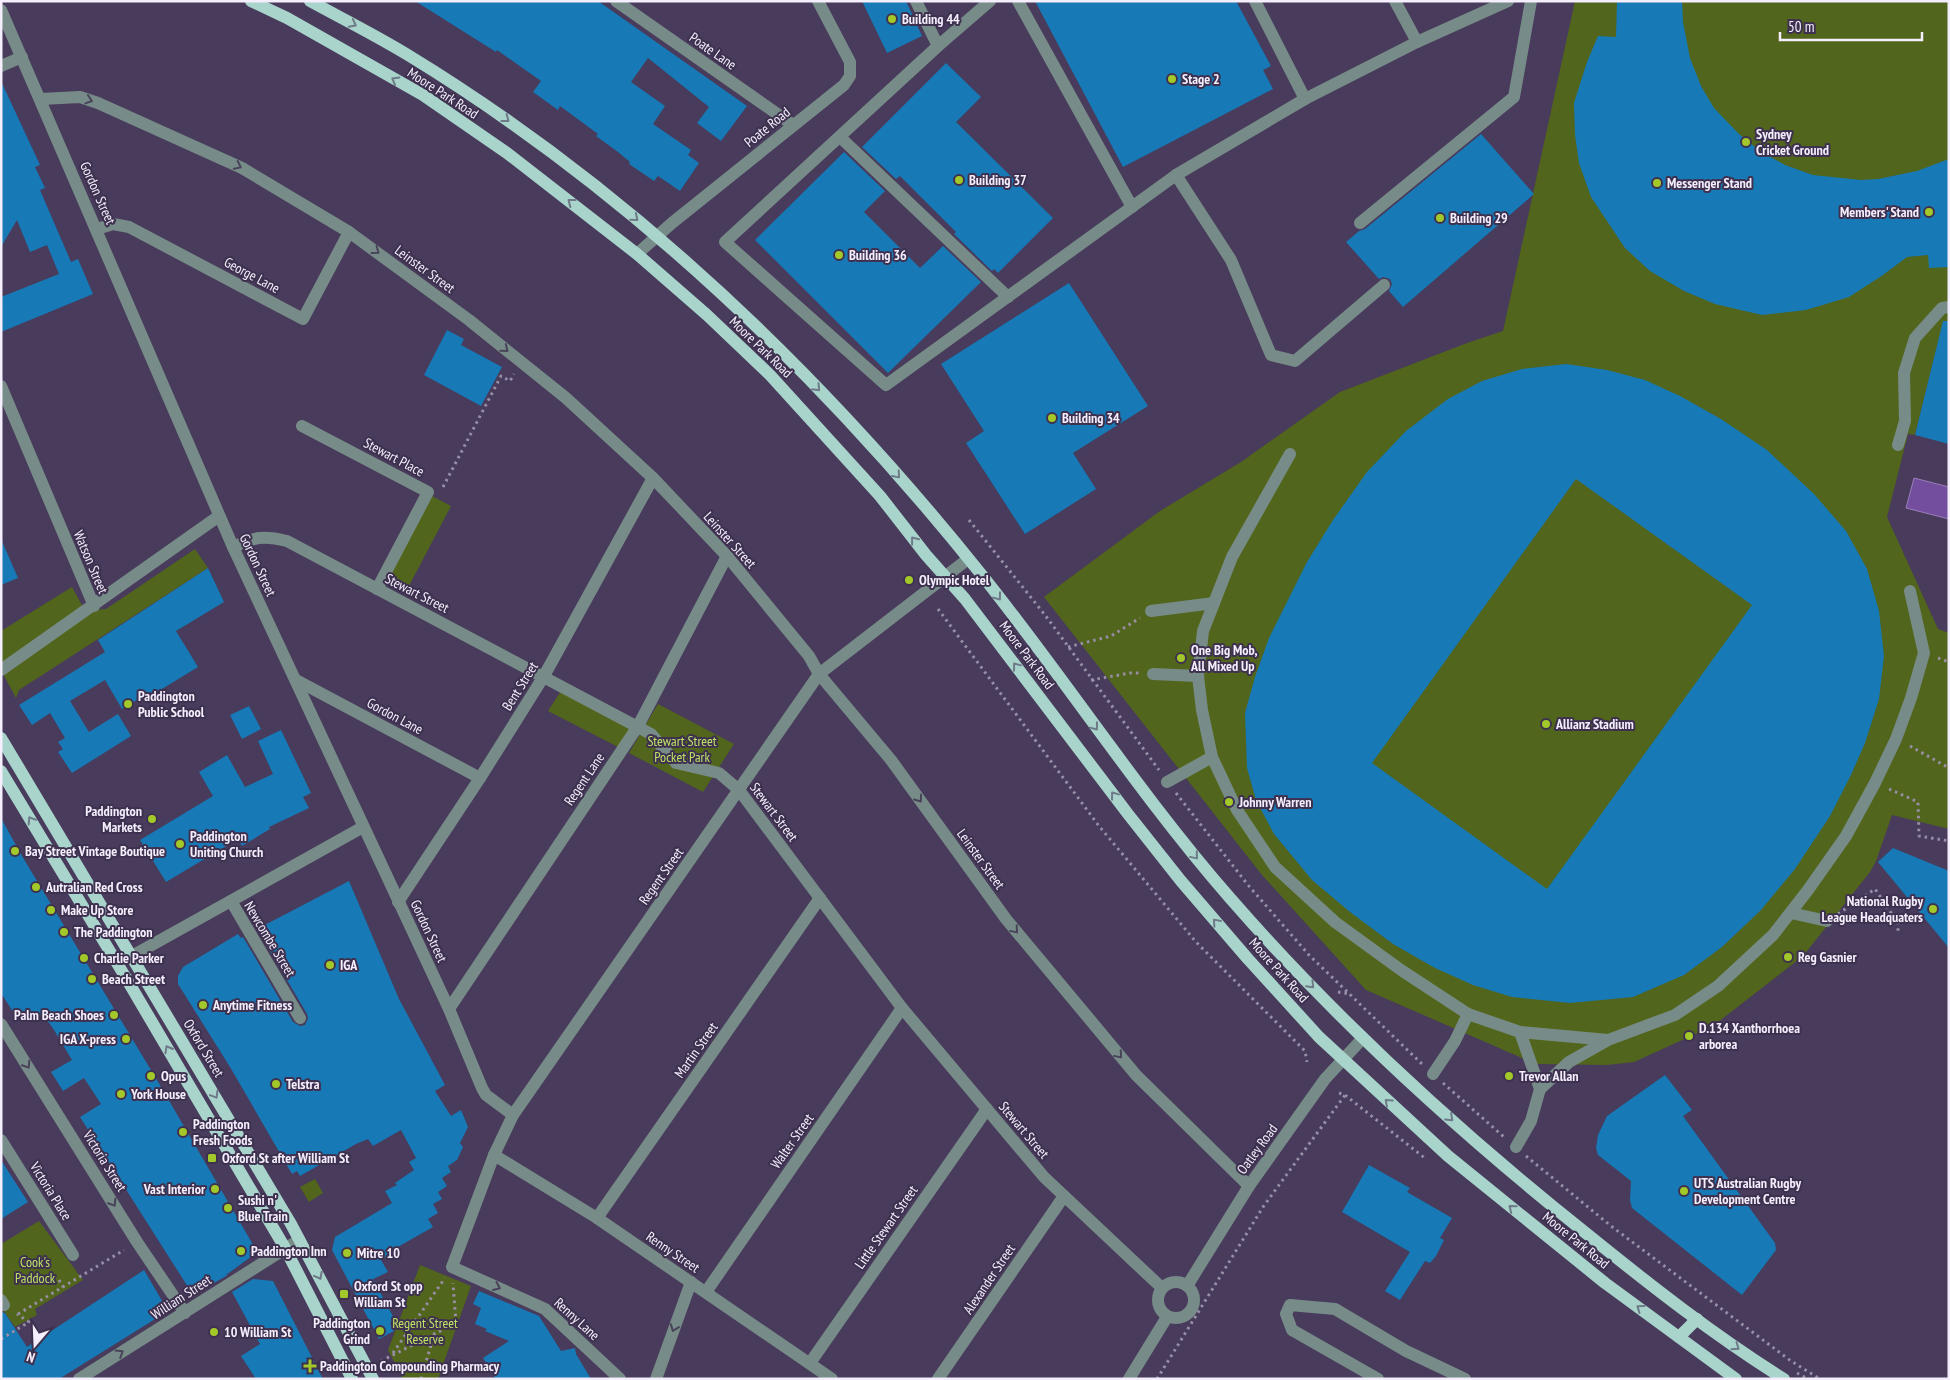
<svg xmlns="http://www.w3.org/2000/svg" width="1950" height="1380" viewBox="0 0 1950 1380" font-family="'PT Sans Narrow',sans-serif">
<rect width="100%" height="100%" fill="#483b5b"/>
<g fill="#52651c">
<path d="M1575 1H1949V337L1940 335 1915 435 1908 434 1887 517 1938 629 1949 633V829L1892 815 1876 861 1870 872 1803 956 1713 1026 1634 1062 1607 1065 1536 1064 1366 990 1262 875 1044 597 1160 511 1241 462 1340 392 1467 343 1503 331Z"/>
<path d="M432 496 451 506 409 586 390 575Z"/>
<path d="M195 549 208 568 19 690 16 698 1 670V631L72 587 83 607 93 610 106 609Z"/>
<path d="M561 691 630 729 618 747 548 711Z"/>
<path d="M658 704 734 744 703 792 629 753Z"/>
<path d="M315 1179 323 1193 309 1202 300 1187Z"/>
<path d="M39 1221 83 1280 35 1309 37 1315 15 1327 1 1307 6 1302 1 1293V1244Z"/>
<path d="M420 1265 471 1286 438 1379H403L388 1350Z"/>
</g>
<path fill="#734e9e" stroke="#9a7eba" d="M1914 478 1949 487V519L1906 508Z"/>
<g fill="#1779b6" fill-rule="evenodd">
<path d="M415 1H598L747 106 721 141 697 123 709 107 648 58 631 82 665 106 653 124 691 150 688 155 699 163 680 191 658 176 654 181 629 164 630 162 618 152 596 136 598 134 560 106 558 110 533 92 541 81 497 50 496 52Z"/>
<path d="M862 1H906L922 36 887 53Z"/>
<path d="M1035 1H1236L1271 66 1263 70 1273 89 1123 167Z"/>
<path d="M1617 1H1682L1683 22 1690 58 1701 86 1714 108 1739 134 1760 151 1785 165 1813 175 1861 180 1878 179 1917 171 1949 159V267L1929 268 1928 255 1907 257 1883 275 1849 297 1806 310 1762 315 1715 304 1684 291 1650 271 1625 248 1591 197 1579 163 1575 135 1574 103 1587 62 1598 36 1616 37Z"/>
<path d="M946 63 981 97 956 122 1053 218 998 273 994 269 992 271 954 234 956 232 900 176 896 179 862 147Z"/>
<path d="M1 81 40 165 35 167 45 188 40 190 71 262 78 259 93 294 1 332V297L59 274 47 245 30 252 17 220 1 247Z"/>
<path d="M1481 134 1534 194 1403 307 1389 291 1392 284 1390 279 1383 277 1379 279 1346 242 1359 231 1365 229Z"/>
<path d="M844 152 885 191 864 212 920 268 943 246 981 282 888 373 755 240Z"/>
<path d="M1069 283 1148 406 1073 453 1096 489 1025 534 966 443 984 431 941 364Z"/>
<path d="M1943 321H1949V444L1915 435Z"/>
<path d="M447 330 464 339 461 345 502 367 481 406 424 375Z"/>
<path d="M1566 364 1607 370 1645 380 1680 396 1721 419 1767 450 1814 494 1846 531 1867 569 1879 611 1884 656 1879 699 1865 743 1851 775 1830 816 1795 869 1761 910 1722 947 1684 975 1633 997 1570 1003 1512 997 1473 985 1435 968 1393 944 1350 912 1312 880 1274 834 1256 800 1247 768 1245 713 1255 677 1269 638 1307 562 1333 520 1367 472 1406 431 1448 399 1482 381 1522 369ZM1576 479 1752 605 1547 889 1372 763Z"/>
<path d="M1 539 18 578 1 585Z"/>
<path d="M208 568 224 602 176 631 198 667 152 695 150 692 122 709 105 680 70 701 89 732 118 714 131 736 72 773 58 752 63 749 58 742 65 738 50 713 32 725 19 705 105 652 98 640Z"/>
<path d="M249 706 261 729 242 739 230 715Z"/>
<path d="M281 730 311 793 303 797 309 808 269 827 270 829 242 846 238 839 166 882 140 840 213 796 199 772 227 755 245 787 273 774 258 741Z"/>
<path d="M1 818 22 856 157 1080 255 1248 252 1256 226 1275H228L193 1295 80 1117 101 1104 84 1078 63 1091 51 1072 72 1060 54 1030 43 1014 29 1022 23 1014 17 1018 1 993Z"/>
<path d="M1893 848 1949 871V948L1878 862Z"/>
<path d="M349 881 399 999 445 1085 435 1091 451 1116 461 1110 468 1127 460 1143 463 1147 457 1160 448 1166 451 1172 442 1178 447 1186 438 1192 442 1199 433 1204 438 1213 428 1219 433 1227 396 1248 397 1249 381 1260 388 1272 373 1279 395 1320 390 1323 394 1331 379 1339 332 1250 335 1237 392 1203 385 1191 397 1185 395 1183 414 1170 409 1162 416 1158 401 1130 373 1146 368 1139 356 1144 300 1176 297 1171 292 1174 230 1067 178 984V976L183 967 238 934 241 938 243 937 293 1022 300 1026 305 1025 308 1018 307 1014 257 929Z"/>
<path d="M1665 1075 1692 1110 1683 1116 1775 1243 1776 1250 1742 1295 1632 1208 1630 1200 1631 1181 1598 1155 1596 1148 1598 1135 1607 1116Z"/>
<path d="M1 1160 28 1202 1 1219Z"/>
<path d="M1369 1165 1410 1188 1407 1192 1452 1218 1440 1238 1444 1240 1436 1256 1430 1263 1425 1261 1400 1300 1385 1291 1410 1252 1342 1212Z"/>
<path d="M144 1270 168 1311 59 1379H1V1312L5 1313 27 1347Z"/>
<path d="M253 1279 273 1281 323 1379H256L241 1356 260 1344 232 1292Z"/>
<path d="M479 1291 539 1316 561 1351 575 1348 576 1354 591 1379H496L483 1358 509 1341 485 1331 487 1329 475 1324 481 1308 473 1304Z"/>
</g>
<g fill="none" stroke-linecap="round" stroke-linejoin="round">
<g stroke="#988ea6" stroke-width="3" stroke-dasharray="2.5 4" stroke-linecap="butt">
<path d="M443 487 501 376 510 381 514 374"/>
<path d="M969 520 1045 615 1159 770"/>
<path d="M938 609 1099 826 1196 942 1305 1051 1307 1062"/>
<path d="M1068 647 1111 636 1140 618"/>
<path d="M1938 658 1949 662"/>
<path d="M1091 680 1130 673H1140"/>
<path d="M1910 746 1949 768"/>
<path d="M1889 789 1918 802 1919 836 1949 841"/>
<path d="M1176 793 1248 885 1309 955 1422 1064"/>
<path d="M1838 914 1875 889 1898 923V933"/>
<path d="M1338 992 1350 994"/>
<path d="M1443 1083 1504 1137"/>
<path d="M1339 1093 1345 1095 1426 1159"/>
<path d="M1526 1156 1611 1226 1791 1361 1820 1379"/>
<path d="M59 1280 63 1287"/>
<path d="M18 1314 124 1250"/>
<path d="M1 1339 29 1322 17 1314"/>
<path d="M393 1353 445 1278"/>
<path d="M381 1361 456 1323 453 1283"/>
<path d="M1797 1373 1808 1379"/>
<path d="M421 1379 434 1335"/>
<path d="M1157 1379 1263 1207 1345 1095"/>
</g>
<g stroke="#778c88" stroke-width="12">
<path d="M616 1 793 125"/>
<path d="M916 1 938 46 725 242 886 385 1176 175"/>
<path d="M1018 1 1132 207"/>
<path d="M1255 1 1305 99 1176 175 1231 260 1271 355 1295 361 1384 285"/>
<path d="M1395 1 1417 42"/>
<path d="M1 10 233 547 449 1009 482 1088 486 1095 513 1115"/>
<path d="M938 46 990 1"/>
<path d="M1 66 22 57"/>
<path d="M41 99 80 97 98 103 242 168 349 232 469 320 566 398 653 478 727 556 809 656 819 674 891 760 1006 919 1136 1075 1249 1186"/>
<path d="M1305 99 1417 42 1508 1"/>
<path d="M840 137 1008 297"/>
<path d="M1360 223 1514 97 1531 1"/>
<path d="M97 229 113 224 129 227 303 319 349 232"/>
<path d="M637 254 672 223 844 85 850 76V62L818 1"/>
<path d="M1 386 94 606"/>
<path d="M302 426 428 492 377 589"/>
<path d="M1898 445 1905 421 1904 373 1915 338 1942 308 1949 307"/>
<path d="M1290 454 1232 557 1203 631 1198 676 1202 710 1212 757 1237 810 1275 867 1335 922 1401 970 1468 1014 1520 1032 1608 1040 1675 1015 1718 986 1773 935 1808 890 1846 836 1875 783 1896 739 1911 698 1924 653 1910 591"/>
<path d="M233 547C255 537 263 535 287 541L651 734 676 763 719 773 739 790 902 1008 1044 1177 1162 1288"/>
<path d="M1151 611 1214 603"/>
<path d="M1 670 219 516"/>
<path d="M1153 674 1198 676"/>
<path d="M296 680 480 778"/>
<path d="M1167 782 1212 757"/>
<path d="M231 901 300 1018"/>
<path d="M398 902 480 778 544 676 653 478"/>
<path d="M1791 913 1827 921"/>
<path d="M132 956 363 827"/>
<path d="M449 1009 638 726 727 556"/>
<path d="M1 1024 137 1242 185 1313"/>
<path d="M1433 1074 1455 1041 1468 1014"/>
<path d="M1540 1089 1569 1062 1608 1040"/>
<path d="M1 1140 73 1255"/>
<path d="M1516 1147 1531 1121 1540 1089 1520 1032"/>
<path d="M494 1155 597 1218 832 1379"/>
<path d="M597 1218 820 898"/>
<circle cx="1176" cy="1300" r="18"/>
<path d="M1187 1286 1249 1186 1325 1079 1363 1038"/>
<path d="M706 1292 902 1008"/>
<path d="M1 1300 4 1305"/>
<path d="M810 1363 987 1109"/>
<path d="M79 1379 299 1240"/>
<path d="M620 1379 545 1309 452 1267 494 1155 513 1115 819 674 968 559"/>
<path d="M656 1379 691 1282"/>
<path d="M938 1379 1064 1196"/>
<path d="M1129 1379 1167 1317"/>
<path d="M1378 1379 1292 1330 1286 1314 1290 1305 1335 1309 1406 1351 1465 1379"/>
</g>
<g stroke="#a8d4cc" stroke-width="12">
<path d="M251 1 287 18 423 95 507 153 637 254 707 315 770 375 880 496 926 555 965 599 1128 814 1181 881 1248 959 1319 1037 1448 1156 1605 1283 1736 1379"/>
<path d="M310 1C343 19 377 36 408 55 629 190 820 373 981 574 1066 680 1140 795 1230 898 1337 1021 1459 1132 1587 1234 1650 1285 1715 1336 1784 1379"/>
<path d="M1 738 291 1224 373 1379"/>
<path d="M1 771 126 978 285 1248 352 1379"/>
<path d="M1679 1337 1697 1319"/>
</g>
</g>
<defs><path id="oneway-chevron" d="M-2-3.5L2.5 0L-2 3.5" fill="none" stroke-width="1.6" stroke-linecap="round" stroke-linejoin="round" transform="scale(1.25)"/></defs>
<g stroke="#6e7a87">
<use href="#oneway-chevron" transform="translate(353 24) rotate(28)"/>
<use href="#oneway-chevron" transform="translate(395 80) rotate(-150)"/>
<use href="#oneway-chevron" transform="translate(506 119) rotate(37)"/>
<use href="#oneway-chevron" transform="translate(571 202) rotate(-142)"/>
<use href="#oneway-chevron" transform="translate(635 218) rotate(40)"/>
<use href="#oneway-chevron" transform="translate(817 388) rotate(47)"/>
<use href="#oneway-chevron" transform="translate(897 475) rotate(49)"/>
<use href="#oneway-chevron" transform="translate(914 540) rotate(-128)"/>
<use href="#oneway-chevron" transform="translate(998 597) rotate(53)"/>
<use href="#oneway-chevron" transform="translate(1016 666) rotate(-127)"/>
<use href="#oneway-chevron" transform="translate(1095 727) rotate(53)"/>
<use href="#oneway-chevron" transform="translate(1114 795) rotate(-127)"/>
<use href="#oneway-chevron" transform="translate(31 820) rotate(-122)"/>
<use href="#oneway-chevron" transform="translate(1195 856) rotate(50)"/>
<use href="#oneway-chevron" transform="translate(1216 922) rotate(-131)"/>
<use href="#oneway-chevron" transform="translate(1311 985) rotate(46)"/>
<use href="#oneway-chevron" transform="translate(168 1049) rotate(-120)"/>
<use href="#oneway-chevron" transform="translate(215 1095) rotate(59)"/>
<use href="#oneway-chevron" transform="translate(1388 1102) rotate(-138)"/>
<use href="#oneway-chevron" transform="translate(1450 1118) rotate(43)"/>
<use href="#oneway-chevron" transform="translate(1512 1208) rotate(-141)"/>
<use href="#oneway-chevron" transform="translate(319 1276) rotate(62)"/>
<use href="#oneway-chevron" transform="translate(1640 1308) rotate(-144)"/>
<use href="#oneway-chevron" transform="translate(1736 1347) rotate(35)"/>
</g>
<g stroke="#49435a">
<use href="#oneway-chevron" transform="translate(89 100) rotate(18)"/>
<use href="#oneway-chevron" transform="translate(238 166) rotate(26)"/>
<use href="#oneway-chevron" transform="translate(376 251) rotate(36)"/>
<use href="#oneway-chevron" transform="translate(505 349) rotate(39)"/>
<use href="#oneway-chevron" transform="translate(919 799) rotate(54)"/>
<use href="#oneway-chevron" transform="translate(1015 930) rotate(50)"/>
<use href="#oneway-chevron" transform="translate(1119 1055) rotate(50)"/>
<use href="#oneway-chevron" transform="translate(27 1065) rotate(58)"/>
<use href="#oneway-chevron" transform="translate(113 1203) rotate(58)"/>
<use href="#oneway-chevron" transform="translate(497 1287) rotate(24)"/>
<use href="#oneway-chevron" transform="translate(674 1328) rotate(110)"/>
<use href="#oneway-chevron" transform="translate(120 1353) rotate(-32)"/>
</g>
<g fill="#a2c929" stroke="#3e314f" stroke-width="2">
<circle cx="892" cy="19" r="5"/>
<circle cx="1172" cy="79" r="5"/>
<circle cx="1746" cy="142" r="5"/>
<circle cx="959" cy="180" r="5"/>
<circle cx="1657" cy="183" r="5"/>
<circle cx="1929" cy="212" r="5"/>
<circle cx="1440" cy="218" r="5"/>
<circle cx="839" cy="255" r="5"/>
<circle cx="1052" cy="418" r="5"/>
<circle cx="909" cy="580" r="5"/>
<circle cx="1181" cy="658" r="5"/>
<circle cx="128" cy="704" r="5"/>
<circle cx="1546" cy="724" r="5"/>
<circle cx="1229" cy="802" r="5"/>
<circle cx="152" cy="819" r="5"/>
<circle cx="180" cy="844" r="5"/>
<circle cx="15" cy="851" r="5"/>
<circle cx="36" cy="887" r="5"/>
<circle cx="1933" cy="909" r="5"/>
<circle cx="51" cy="910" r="5"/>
<circle cx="64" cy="932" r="5"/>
<circle cx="1788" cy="957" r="5"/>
<circle cx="84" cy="958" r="5"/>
<circle cx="330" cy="965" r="5"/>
<circle cx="92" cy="979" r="5"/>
<circle cx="203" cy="1005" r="5"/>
<circle cx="114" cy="1015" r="5"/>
<circle cx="1689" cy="1036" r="5"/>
<circle cx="126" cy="1039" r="5"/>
<circle cx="151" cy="1076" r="5"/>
<circle cx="1509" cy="1076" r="5"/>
<circle cx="276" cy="1084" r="5"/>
<circle cx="121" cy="1094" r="5"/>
<circle cx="183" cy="1132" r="5"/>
<rect x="207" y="1153" width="10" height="10" rx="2.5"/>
<circle cx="215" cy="1189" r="5"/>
<circle cx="1684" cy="1191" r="5"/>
<circle cx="228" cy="1208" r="5"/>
<circle cx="241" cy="1251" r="5"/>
<circle cx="347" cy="1253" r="5"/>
<rect x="339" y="1289" width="10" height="10" rx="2.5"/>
<circle cx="380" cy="1331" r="5"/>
<circle cx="214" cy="1332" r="5"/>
<path d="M307.5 1358.5h5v5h5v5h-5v5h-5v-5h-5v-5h5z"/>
</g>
<g text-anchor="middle" stroke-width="4" stroke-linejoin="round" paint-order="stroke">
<g font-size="14" font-weight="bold" fill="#f4eefd" stroke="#3e314f" text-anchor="start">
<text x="902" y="24">Building 44</text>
<text x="1182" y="84">Stage 2</text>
<text x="1756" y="139">Sydney<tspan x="1756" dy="16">Cricket Ground</tspan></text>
<text x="969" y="185">Building 37</text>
<text x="1667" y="188">Messenger Stand</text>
<text x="1919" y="217" text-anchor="end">Members' Stand</text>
<text x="1450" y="223">Building 29</text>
<text x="849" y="260">Building 36</text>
<text x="1062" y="423">Building 34</text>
<text x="919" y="585">Olympic Hotel</text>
<text x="1191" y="655">One Big Mob,<tspan x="1191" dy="16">All Mixed Up</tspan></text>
<text x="138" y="701">Paddington<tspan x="138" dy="16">Public School</tspan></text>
<text x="1556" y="729">Allianz Stadium</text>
<text x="1239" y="807">Johnny Warren</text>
<text x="142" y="816" text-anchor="end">Paddington<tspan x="142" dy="16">Markets</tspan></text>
<text x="190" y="841">Paddington<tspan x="190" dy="16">Uniting Church</tspan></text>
<text x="25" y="856">Bay Street Vintage Boutique</text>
<text x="46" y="892">Autralian Red Cross</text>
<text x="1923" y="906" text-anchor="end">National Rugby<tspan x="1923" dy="16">League Headquaters</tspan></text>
<text x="61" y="915">Make Up Store</text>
<text x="74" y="937">The Paddington</text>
<text x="1798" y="962">Reg Gasnier</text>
<text x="94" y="963">Charlie Parker</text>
<text x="340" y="970">IGA</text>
<text x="102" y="984">Beach Street</text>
<text x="213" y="1010">Anytime Fitness</text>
<text x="104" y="1020" text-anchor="end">Palm Beach Shoes</text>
<text x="1699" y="1033">D.134 Xanthorrhoea<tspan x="1699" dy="16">arborea</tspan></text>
<text x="116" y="1044" text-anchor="end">IGA X-press</text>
<text x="161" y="1081">Opus</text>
<text x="1519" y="1081">Trevor Allan</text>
<text x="286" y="1089">Telstra</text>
<text x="131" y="1099">York House</text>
<text x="193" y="1129">Paddington<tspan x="193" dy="16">Fresh Foods</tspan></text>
<text x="222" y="1163">Oxford St after William St</text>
<text x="1694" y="1188">UTS Australian Rugby<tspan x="1694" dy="16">Development Centre</tspan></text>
<text x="205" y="1194" text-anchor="end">Vast Interior</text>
<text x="238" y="1205">Sushi n'<tspan x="238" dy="16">Blue Train</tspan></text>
<text x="251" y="1256">Paddington Inn</text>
<text x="357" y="1258">Mitre 10</text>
<text x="354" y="1291">Oxford St opp<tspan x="354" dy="16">William St</tspan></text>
<text x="370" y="1328" text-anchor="end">Paddington<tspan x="370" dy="16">Grind</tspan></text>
<text x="224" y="1337">10 William St</text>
<text x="320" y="1371">Paddington Compounding Pharmacy</text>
</g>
<g font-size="14" fill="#f4eefd" stroke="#3e314f">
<text transform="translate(713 51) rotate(35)" y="5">Poate Lane</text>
<text transform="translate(443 93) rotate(33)" y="5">Moore Park Road</text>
<text transform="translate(767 127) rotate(-39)" y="5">Poate Road</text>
<text transform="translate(98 193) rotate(66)" y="5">Gordon Street</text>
<text transform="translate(425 269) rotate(36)" y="5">Leinster Street</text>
<text transform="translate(252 275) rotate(28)" y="5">George Lane</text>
<text transform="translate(761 347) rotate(44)" y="5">Moore Park Road</text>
<text transform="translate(394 457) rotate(28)" y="5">Stewart Place</text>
<text transform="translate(730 540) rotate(48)" y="5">Leinster Street</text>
<text transform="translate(91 562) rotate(67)" y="5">Watson Street</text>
<text transform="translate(258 565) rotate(65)" y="5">Gordon Street</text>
<text transform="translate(417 593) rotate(27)" y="5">Stewart Street</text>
<text transform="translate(1027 655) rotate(53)" y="5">Moore Park Road</text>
<text transform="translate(520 686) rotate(-58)" y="5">Bent Street</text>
<text transform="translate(395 716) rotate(28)" y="5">Gordon Lane</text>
<text transform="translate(584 779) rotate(-56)" y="5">Regent Lane</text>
<text transform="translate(774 812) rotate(53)" y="5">Stewart Street</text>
<text transform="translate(981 859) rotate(54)" y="5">Leinster Street</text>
<text transform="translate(661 876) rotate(-55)" y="5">Regent Street</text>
<text transform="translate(429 931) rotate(65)" y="5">Gordon Street</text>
<text transform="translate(270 939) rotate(59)" y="5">Newcombe Street</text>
<text transform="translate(1279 970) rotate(48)" y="5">Moore Park Road</text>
<text transform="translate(204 1048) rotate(59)" y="5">Oxford Street</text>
<text transform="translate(696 1050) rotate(-55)" y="5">Martin Street</text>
<text transform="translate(1024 1130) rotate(50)" y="5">Stewart Street</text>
<text transform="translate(792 1141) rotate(-55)" y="5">Walter Street</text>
<text transform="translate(1257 1149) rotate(-54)" y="5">Oatley Road</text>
<text transform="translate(105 1161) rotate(58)" y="5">Victoria Street</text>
<text transform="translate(51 1191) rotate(58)" y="5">Victoria Place</text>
<text transform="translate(886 1227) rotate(-55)" y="5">Little Stewart Street</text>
<text transform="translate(1576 1240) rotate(39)" y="5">Moore Park Road</text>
<text transform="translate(673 1252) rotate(34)" y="5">Renny Street</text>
<text transform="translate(989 1279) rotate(-56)" y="5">Alexander Street</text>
<text transform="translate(181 1297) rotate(-33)" y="5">William Street</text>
<text transform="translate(577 1319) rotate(42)" y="5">Renny Lane</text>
</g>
<g font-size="14" fill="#bee266" stroke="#3e314f">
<text x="682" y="746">Stewart Street<tspan x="682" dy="16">Pocket Park</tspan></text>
<text x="35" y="1267">Cook's<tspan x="35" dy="16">Paddock</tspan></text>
<text x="425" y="1328">Regent Street<tspan x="425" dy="16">Reserve</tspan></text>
</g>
</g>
<rect width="1950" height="1380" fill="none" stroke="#f4eefd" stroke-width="5"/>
<g transform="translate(35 1345) rotate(199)" stroke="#3e314f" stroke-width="4" paint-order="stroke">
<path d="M0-4L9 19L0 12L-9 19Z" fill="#f4eefd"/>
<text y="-8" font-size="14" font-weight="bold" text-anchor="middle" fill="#f4eefd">N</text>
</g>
<path d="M1780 32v8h142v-8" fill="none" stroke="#f4eefd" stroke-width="2.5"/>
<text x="1788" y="32" font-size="15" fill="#f4eefd" stroke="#3e314f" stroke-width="4" paint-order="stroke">50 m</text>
</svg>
